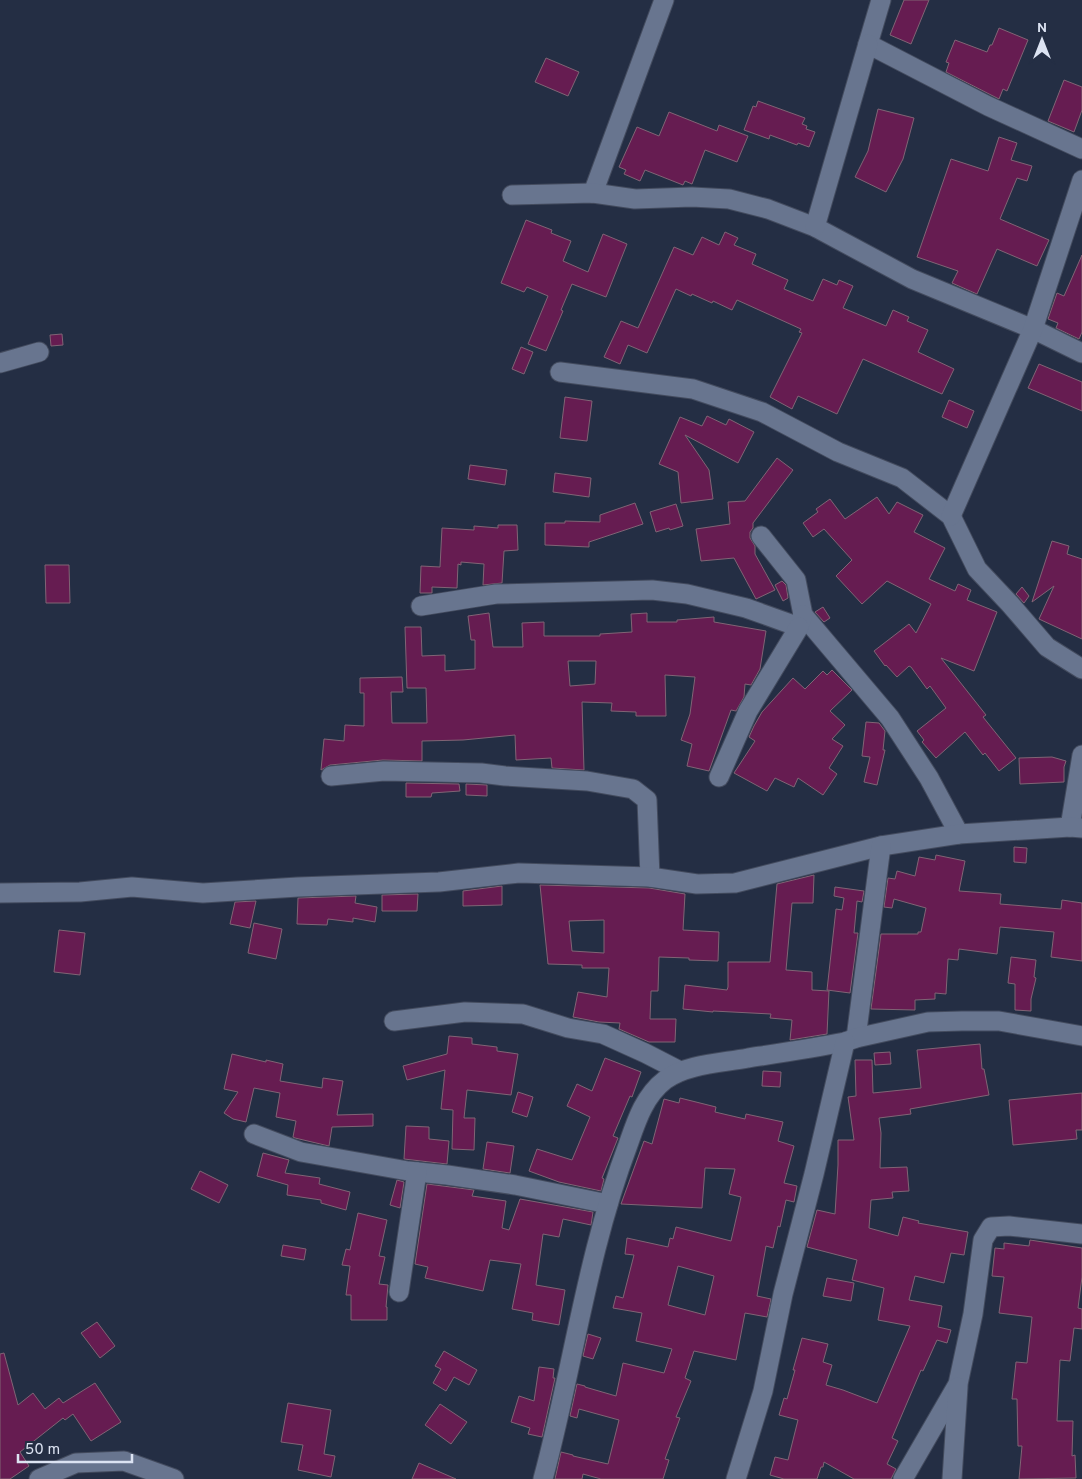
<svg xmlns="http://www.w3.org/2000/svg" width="1082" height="1479" viewBox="0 0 1082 1479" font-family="Overpass,sans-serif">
<rect width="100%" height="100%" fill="#242e44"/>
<g fill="#661c51" stroke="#806475" fill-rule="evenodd">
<path d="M904 0H929L911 44 890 35Z"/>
<path d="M999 28 1028 40 1007 91 1003 89 999 99 946 72 949 63 946 62 955 40 987 52 990 45H992Z"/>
<path d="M546 58 579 72 568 96 535 82Z"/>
<path d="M1064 80 1082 87V110L1074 132 1048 121Z"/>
<path d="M758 101 805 118 802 124 807 126 806 129 815 132 809 147 798 143 797 145 770 135 769 139 744 130 753 106 756 107Z"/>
<path d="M878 109 914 118 903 159 886 192 855 177 868 151Z"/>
<path d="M669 112 717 131 719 125 748 136 737 162 705 150 692 184 685 181 683 185 645 170 640 181 624 174 626 170 619 167 637 127 659 136Z"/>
<path d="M999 137 1017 143 1011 160 1032 166 1027 181 1017 178 1000 219 1049 240 1037 266 997 249 977 294 952 283 958 271 917 257 951 159 988 171Z"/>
<path d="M526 220 552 230 551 233 571 241 563 261 588 272 603 234 627 244 606 297 572 284 561 310 563 311 546 351 528 344 548 296 527 287 524 292 501 283Z"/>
<path d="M725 232 738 238 734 245 756 254 752 264 788 280 784 289 813 301 823 279 837 285 839 280 853 286 843 308 886 326 893 310 909 317 907 321 928 330 918 352 954 369 942 394 863 359 837 414 798 396 792 409 770 397 802 333 799 332 801 329 737 300 732 310 713 301 712 303 692 294 691 296 676 289 647 353 628 345 620 364 604 357 621 321 638 328 674 247 693 255 702 237 719 245Z"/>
<path d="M1082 255V332L1079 339 1056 328 1058 323 1048 319 1057 293 1064 296Z"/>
<path d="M62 334 63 345 51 346 50 335Z"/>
<path d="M521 347 533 352 524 374 512 369Z"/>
<path d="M1039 364 1082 382V411L1028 388Z"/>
<path d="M565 397 592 401 587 441 560 438Z"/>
<path d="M949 400 974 411 967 428 942 417Z"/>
<path d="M707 416 726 425 729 419 754 432 738 463 685 435 709 470 713 499 681 503 678 472 659 464 680 417 702 426Z"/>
<path d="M777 458 793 470 753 523V528L750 532V538L755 546V554L775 590 756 599 734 558 701 561 696 529 730 524 728 502 745 501Z"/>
<path d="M470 465 507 470 505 485 468 479Z"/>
<path d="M555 473 591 478 589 497 553 492Z"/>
<path d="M877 497 889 514 897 502 923 515 914 532 945 548 929 579 955 591 958 584 971 590 967 600 997 612 974 671 941 658 986 715 983 717 1016 758 999 771 985 753 983 755 965 732 936 758 922 742 924 740 917 731 946 708 930 686 927 689 911 667 909 666 897 677 886 665 885 666 874 651 909 624 916 633 931 604 887 581 862 604 836 576 852 560 824 529 813 537 803 523 818 512 816 509 830 499 845 519Z"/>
<path d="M635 503 643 524 589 542V547L545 545V523H565V521L600 522V515Z"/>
<path d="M676 504 683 526 670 530 669 528 656 532 650 512Z"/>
<path d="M498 525H517L518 550 504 551 502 583 483 585 484 564 461 562V565L458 564 457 588 432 587V593H420L421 566 440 567 442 528 474 530V526L498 528Z"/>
<path d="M1052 541 1069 546 1067 554 1082 559V639L1039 619 1054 586 1032 602Z"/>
<path d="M45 565H69L70 603H46Z"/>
<path d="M782 581 786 585 788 598 783 601 775 585Z"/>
<path d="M1022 587 1029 596 1024 603 1016 594Z"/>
<path d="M823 607 830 618 824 622 815 612Z"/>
<path d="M489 613 493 647H523L522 623 544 622V636H600V634L632 632 631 614 647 613V622H677V620L714 617V622L766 631 760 669 751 685 745 684 744 697 736 711 731 710 709 771 687 766 692 744 681 740 690 714 695 677 665 675 666 716H636V712L611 711 612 703 582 702 584 770 552 768 551 758 516 760 515 735 463 740 422 741V761L383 760 330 765 321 770 324 739 344 741 345 725 364 726V693H360V678L402 677 403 692H391L392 723H427L426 688H407L405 627H421L422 656 445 655V671L475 669V640H471L468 616ZM568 661H596L595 684 570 686Z"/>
<path d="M832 670 852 690 830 711 845 725 832 739 843 746 829 768 837 774 823 795 798 778 794 787 775 778 767 791 734 773 755 741 749 737 754 726 762 712 793 678 805 689 823 671 827 675Z"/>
<path d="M866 722 879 723 885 731 883 750H885L877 785 864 782 870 757 862 756Z"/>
<path d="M1052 757 1066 761 1064 767V782L1020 784 1019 758Z"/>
<path d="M406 783 459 784 460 791 432 793 431 797H406Z"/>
<path d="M466 784 487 785V796L466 795Z"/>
<path d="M1014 847 1027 848 1026 863 1014 862Z"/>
<path d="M936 855 965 861 959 891 1001 894 1000 904 1061 909 1062 900 1082 903V961L1051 957 1054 932 1000 927 997 954 959 949 958 960 948 959 946 994 935 993V999L915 1000V1010L871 1009 881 934H918V932H921L926 908 894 899 892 908 884 907 888 878 895 879 897 871 915 876 919 857 935 860Z"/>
<path d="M814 875 813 903H792L786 970 812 972V990L829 991 827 1034 790 1040 792 1020 770 1018 771 1014 713 1011V1012L683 1009 685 985 727 990 728 987V962H770L777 884Z"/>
<path d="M540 885 649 888 685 894 683 930 719 932 718 961 689 960V958L659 957 658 991H651L650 1019H676L675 1042H649L619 1029 620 1023 599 1022 573 1017 578 992 607 997 609 968H582V965L548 964ZM604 920V953L572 951 569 921Z"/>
<path d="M502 886V905L463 906V891Z"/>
<path d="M835 887 864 891 862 902 857 901 854 933H858L850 993 827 990 836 909 842 910 844 898 834 896Z"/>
<path d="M418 894 417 911H382V895Z"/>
<path d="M356 896 355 903 377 907 375 922 353 918V922L328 919 327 925 297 924 298 898Z"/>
<path d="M256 901 250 928 230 924 235 902Z"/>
<path d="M254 923 282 929 276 959 248 953Z"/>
<path d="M59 930 85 933 80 975 54 972Z"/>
<path d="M1011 957 1036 960 1034 977 1036 978 1031 999V1011L1015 1010V984L1008 983Z"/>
<path d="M449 1036 472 1038V1044L497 1047V1051L518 1054 511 1095 467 1090 464 1118H475L474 1150 452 1149 453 1110 441 1109 445 1070 407 1080 403 1066 447 1054Z"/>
<path d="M980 1044 982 1069H984L989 1095 910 1109 911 1114 879 1118 881 1133 880 1168 907 1167 909 1191 892 1192 893 1198 871 1200 869 1228 898 1236 903 1217 919 1221 918 1223 968 1232 964 1255 951 1253 944 1283 915 1276 909 1300 942 1306 938 1327 951 1330 947 1343 937 1340 923 1371 921 1370 892 1438 898 1441 887 1464 896 1469 891 1479H854L824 1462 823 1467H821L817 1479H784L770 1475 775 1457 788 1460 798 1420 779 1415 784 1398 787 1399 795 1370H793L802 1338 828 1344 823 1362 832 1365 826 1385 843 1390 877 1403 910 1326 878 1320 884 1288 852 1280 857 1260 807 1247 817 1210 835 1214 838 1165V1140H854L848 1097 856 1096 855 1060H872L873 1093 921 1088 917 1050Z"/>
<path d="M890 1052 891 1064 875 1065 874 1053Z"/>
<path d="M232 1054 266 1062V1060L283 1064 280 1081 322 1088 323 1078 343 1081 337 1115 373 1114V1126L332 1127 329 1146 295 1138 293 1137 296 1121 276 1117 280 1093 254 1088 246 1122 233 1119 224 1113 238 1092 224 1089Z"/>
<path d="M605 1058 641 1072 632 1097 630 1096 613 1136 618 1138 602 1178 604 1179 601 1191 559 1182 529 1171 537 1149 572 1160 590 1117 567 1106 577 1084 592 1091Z"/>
<path d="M763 1071 781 1072 780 1087 762 1086Z"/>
<path d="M518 1092 533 1097 527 1117 512 1112Z"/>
<path d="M1082 1093V1130H1076L1077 1139 1013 1145 1009 1100Z"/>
<path d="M680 1098 716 1107 715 1112 745 1119 746 1114 783 1122 778 1141 794 1146 784 1183 797 1186 794 1202 786 1200 780 1227 778 1226 773 1248 766 1246 757 1296 771 1299 767 1317 745 1313 736 1360 694 1351 685 1378 691 1381 676 1417 680 1418 665 1459 669 1460 663 1479H601L583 1474 582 1479H555L561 1452 573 1455V1456L608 1464 619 1420 579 1409 577 1418 570 1416 577 1384 585 1386V1387L616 1396 623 1363 664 1373 672 1349 636 1341 642 1313 613 1308 616 1296 623 1298 634 1255 625 1254 627 1238 668 1247 670 1238 673 1239 676 1227 731 1241 741 1197 729 1194 735 1169 705 1168 702 1208 621 1204 644 1141 652 1144 664 1099 679 1103ZM678 1266 714 1276 705 1315 668 1305Z"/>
<path d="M406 1126 429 1127V1139L449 1141 447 1164 404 1159Z"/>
<path d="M487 1142 514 1146 510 1173 483 1169Z"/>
<path d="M263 1153 289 1160 285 1173 320 1178 319 1184 350 1192 346 1210 321 1203V1200L287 1195 288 1185 257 1176Z"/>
<path d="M200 1171 228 1185 219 1203 191 1189Z"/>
<path d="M397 1180 404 1182 400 1208 390 1205Z"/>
<path d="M427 1184 474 1190 472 1196 506 1201 502 1228 509 1230 520 1199 593 1212 591 1225 563 1219 559 1237 543 1234 536 1285 565 1290 559 1325 532 1320 533 1313 512 1309 521 1264 490 1260 483 1291 425 1278 428 1267 415 1264Z"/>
<path d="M358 1213 387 1220 379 1256 385 1257 379 1284 388 1285 386 1307H387V1320H351V1295H346L350 1266 342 1265 346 1249 350 1250Z"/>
<path d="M1030 1240 1082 1248V1277L1078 1308 1082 1309V1329L1074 1328 1070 1361 1060 1360 1057 1421H1073L1072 1456 1075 1455 1076 1478 1019 1479 1022 1446H1018L1017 1399H1012L1016 1362 1027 1363 1032 1317 999 1313 1004 1277 992 1276 995 1248 1004 1249V1243L1029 1246Z"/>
<path d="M283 1245 306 1249 304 1260 281 1256Z"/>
<path d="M827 1278 854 1283 851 1301 823 1296Z"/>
<path d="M97 1322 115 1346 100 1358 81 1333Z"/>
<path d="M588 1334 601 1338 593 1359 583 1356Z"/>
<path d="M444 1351 477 1370 469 1385 454 1377 446 1391 433 1383 441 1369 435 1366Z"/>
<path d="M4 1353 18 1405 33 1393 45 1409 59 1398 63 1403 95 1383 121 1422 91 1441 73 1414 65 1420 63 1418 20 1452 29 1466 10 1479H0V1354Z"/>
<path d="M539 1367 554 1369 553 1378H555L542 1437 528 1434 530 1428 511 1422 519 1396 534 1401Z"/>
<path d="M288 1403 331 1410 324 1454 335 1456 331 1477 298 1470 303 1445 281 1442Z"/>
<path d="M440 1404 467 1422 451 1444 425 1425Z"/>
<path d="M419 1463 456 1479H412Z"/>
</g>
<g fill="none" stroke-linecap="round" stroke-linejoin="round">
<g stroke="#434b5e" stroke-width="21">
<g id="minor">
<path d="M881 0 868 44 988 106 1082 149"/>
<path d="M593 193 664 0"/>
<path d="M512 195 593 193 635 199 692 197 729 199 768 209 815 227 912 279 1033 329 1082 353"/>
<path d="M815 227 868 44"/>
<path d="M0 363 39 352"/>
<path d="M560 372 693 389 762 412 838 452 902 478 951 516 977 569 1010 604 1047 647 1082 669"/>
<path d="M951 516 1033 329 1082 180"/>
<path d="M761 536 796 580 803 615 890 718 929 778 959 834"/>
<path d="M421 606 496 594 652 590 687 594 746 608 799 627 803 615"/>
<path d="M331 776 384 771 481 773 505 776 587 781 633 789 647 800 650 877"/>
<path d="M719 777 748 711 799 627"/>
<path d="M1070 827 1082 755"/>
<path d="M0 893 80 892 132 887 203 893 298 887 439 882 519 873 650 877 697 884 735 883 881 846 959 834 1070 827 1082 828"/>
<path d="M394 1021 465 1012 523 1014 568 1028 603 1034 645 1053 680 1071"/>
<path d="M856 1038 881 846"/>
<path d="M254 1134 301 1152 408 1171 447 1175 515 1185 608 1204"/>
<path d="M399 1292 417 1172"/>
<path d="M39 1479 76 1463 124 1461 174 1479"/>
<path d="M543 1479C573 1368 587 1253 628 1145 636 1122 644 1096 665 1080 686 1064 722 1063 748 1058 780 1053 813 1048 845 1042L856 1038 928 1022 962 1021H999L1082 1036"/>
<path d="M736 1479 763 1391 783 1294 814 1174 845 1042"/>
<path d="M903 1479 958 1384 973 1314 983 1240 991 1227 1009 1226 1082 1234"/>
<path d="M952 1479 958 1387"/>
</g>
</g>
<use href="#minor" stroke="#68758f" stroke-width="19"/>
</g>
<g transform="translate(1042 40)" stroke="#242e44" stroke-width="4" paint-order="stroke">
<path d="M0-4L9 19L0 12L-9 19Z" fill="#dce3f2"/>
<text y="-8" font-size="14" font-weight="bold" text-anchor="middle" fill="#dce3f2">N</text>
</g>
<path d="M18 1454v8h114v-8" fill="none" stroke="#dce3f2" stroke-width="2.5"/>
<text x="25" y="1454" font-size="15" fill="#dce3f2" stroke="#242e44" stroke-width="4" paint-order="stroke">50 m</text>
</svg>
